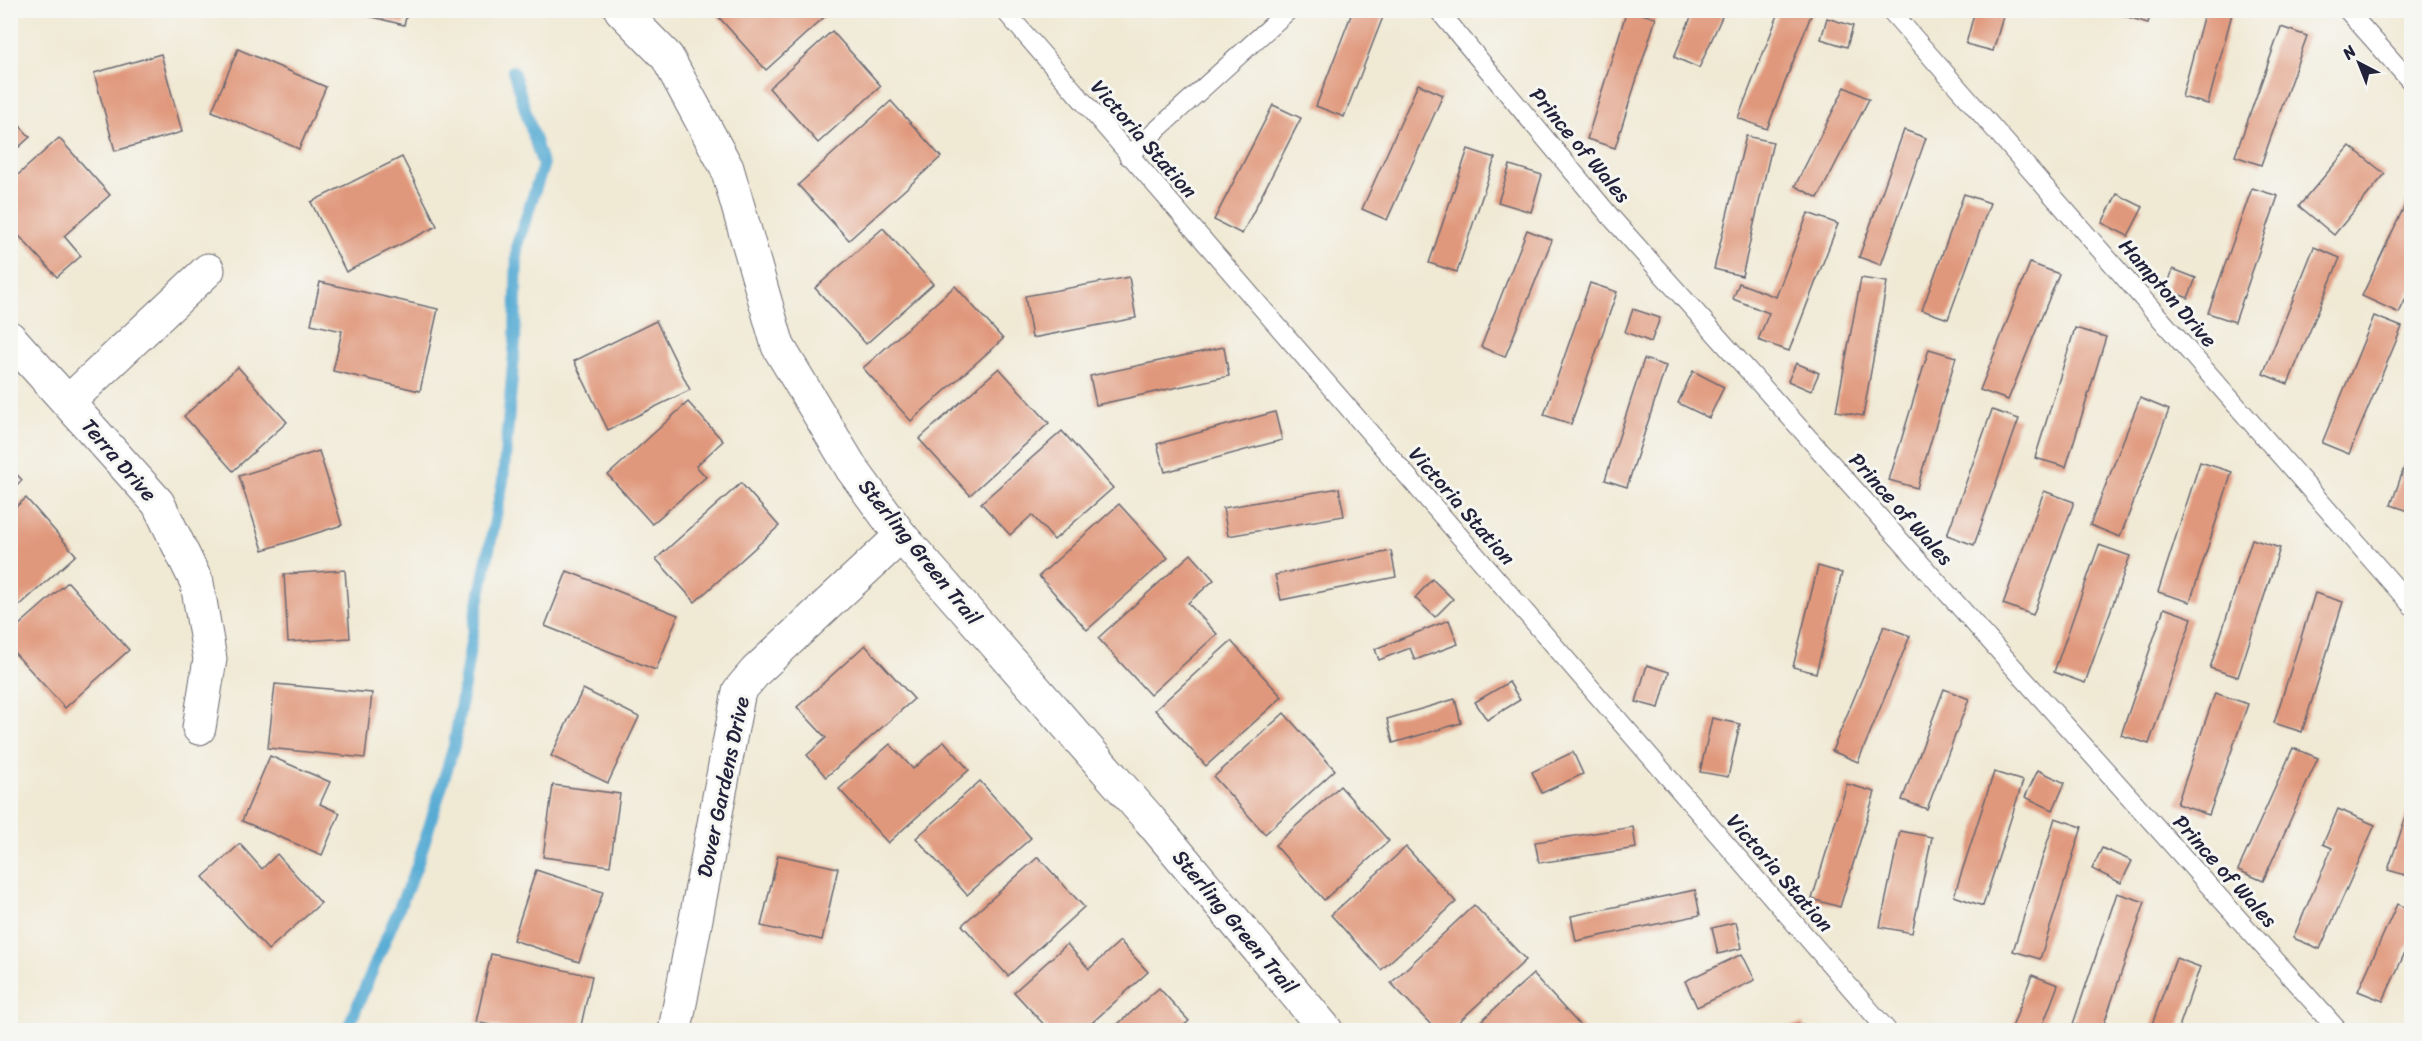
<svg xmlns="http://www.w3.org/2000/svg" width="2422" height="1041" viewBox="0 0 2422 1041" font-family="Sriracha,sans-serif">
<rect width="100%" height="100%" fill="#f6f6f2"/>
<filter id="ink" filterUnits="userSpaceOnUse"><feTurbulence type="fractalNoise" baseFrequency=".0167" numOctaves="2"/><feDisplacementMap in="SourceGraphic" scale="12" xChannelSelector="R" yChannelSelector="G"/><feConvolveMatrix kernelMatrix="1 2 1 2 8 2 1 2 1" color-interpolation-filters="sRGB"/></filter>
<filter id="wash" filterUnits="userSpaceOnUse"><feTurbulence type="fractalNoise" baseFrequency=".008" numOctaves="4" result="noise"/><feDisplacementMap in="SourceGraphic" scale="24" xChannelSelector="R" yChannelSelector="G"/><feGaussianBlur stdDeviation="1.35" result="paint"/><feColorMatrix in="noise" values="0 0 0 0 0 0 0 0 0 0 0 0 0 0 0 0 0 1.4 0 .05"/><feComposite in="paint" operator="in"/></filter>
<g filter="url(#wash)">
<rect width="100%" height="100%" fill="#f0e9d4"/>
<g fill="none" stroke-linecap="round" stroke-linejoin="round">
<path stroke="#58acd4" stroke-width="12" d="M347 1030 417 866 454 746 475 618 503 481 515 342 517 245 543 166 513 71"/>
</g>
<g id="blocks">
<g fill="#e0987b">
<path d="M358 10H408L404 25 357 13Z"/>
<path d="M720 10H832L766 70 716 14Z"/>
<path d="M1353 10H1366L1383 17 1344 117 1316 106Z"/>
<path d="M1627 10 1656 18 1615 148 1587 139Z"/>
<path d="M1694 10H1725L1699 68 1674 57Z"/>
<path d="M1780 10H1813L1767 129 1738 118Z"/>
<path d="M1975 10H2005L1993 51 1966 44Z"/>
<path d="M2122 10H2152L2148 23 2121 15Z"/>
<path d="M2205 10H2233L2208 104 2182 97Z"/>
<path d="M1827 18 1853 26 1847 47 1821 39Z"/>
<path d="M2281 27 2307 36 2261 165 2235 156Z"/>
<path d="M832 31 881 86 818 143 769 88Z"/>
<path d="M238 49 326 87 299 149 212 111Z"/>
<path d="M161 54 182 132 115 151 94 73Z"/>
<path d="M1418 84 1443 95 1387 220 1362 209Z"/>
<path d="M1845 87 1869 99 1818 198 1795 186Z"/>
<path d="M891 101 941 157 849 240 798 185Z"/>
<path d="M1273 105 1301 118 1242 234 1214 220Z"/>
<path d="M10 115 30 137 10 155Z"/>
<path d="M1904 130 1926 138 1881 265 1859 257Z"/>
<path d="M1746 136 1773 142 1742 276 1714 269Z"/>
<path d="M59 138 110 195 64 236 81 256 57 277 10 226V182Z"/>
<path d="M2350 146 2385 174 2334 235 2299 206Z"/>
<path d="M1468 149 1495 158 1457 272 1429 263Z"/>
<path d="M402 157 437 226 346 272 311 202Z"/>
<path d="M1510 165 1542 175 1531 212 1498 202Z"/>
<path d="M2252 188 2278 196 2235 322 2208 313Z"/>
<path d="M2412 190V286L2399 313 2362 296Z"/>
<path d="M1964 194 1990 203 1948 319 1922 310Z"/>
<path d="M2117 194 2143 207 2128 236 2102 223Z"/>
<path d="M1808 213 1838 224 1789 351 1758 340 1769 313 1733 299 1739 283 1776 297Z"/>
<path d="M883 228 933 284 866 344 815 288Z"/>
<path d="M1527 230 1552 240 1505 357 1481 347Z"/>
<path d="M2314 247 2340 258 2288 384 2263 374Z"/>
<path d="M2030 263 2059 274 2008 400 1980 390Z"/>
<path d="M2173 269 2196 278 2188 298 2166 289Z"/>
<path d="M1129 277 1136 318 1032 338 1025 296Z"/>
<path d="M1861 278 1887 282 1863 416 1836 411Z"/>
<path d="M320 282 438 309 420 391 333 371 342 331 311 324Z"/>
<path d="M1590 283 1617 292 1571 424 1544 415Z"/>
<path d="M955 286 1003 339 911 421 863 368Z"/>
<path d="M1633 309 1660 318 1651 342 1625 332Z"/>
<path d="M2374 316 2402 327 2349 454 2322 443Z"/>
<path d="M656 321 690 390 608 430 574 361Z"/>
<path d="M2075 328 2106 337 2066 467 2035 458Z"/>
<path d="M1224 347 1229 376 1096 405 1090 376Z"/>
<path d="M1929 349 1956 357 1917 488 1889 480Z"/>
<path d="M1644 359 1666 366 1627 487 1605 480Z"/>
<path d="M1796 363 1819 373 1811 391 1788 381Z"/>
<path d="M238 367 287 422 233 471 184 416Z"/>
<path d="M999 368 1049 423 970 495 919 439Z"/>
<path d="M1693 371 1724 387 1709 418 1678 403Z"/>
<path d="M2140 398 2169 410 2120 537 2090 525Z"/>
<path d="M688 402 723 441 696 466 706 477 652 524 608 475Z"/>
<path d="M1992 410 2019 419 1974 545 1947 535Z"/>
<path d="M1275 412 1282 440 1165 472 1157 444Z"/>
<path d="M1062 431 1113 488 1054 540 1032 515 1010 535 981 503Z"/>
<path d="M2412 445V512L2391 505Z"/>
<path d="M319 451 342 525 263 550 239 476Z"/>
<path d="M2200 462 2232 472 2190 602 2158 592Z"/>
<path d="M10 467 22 480 10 491Z"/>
<path d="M741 483 779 526 695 602 656 559Z"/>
<path d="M1339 488 1344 516 1228 536 1223 508Z"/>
<path d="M2044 491 2074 502 2033 615 2003 604Z"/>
<path d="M26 498 76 555 10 614V512Z"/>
<path d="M1119 504 1168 558 1087 630 1039 576Z"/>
<path d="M2252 539 2280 548 2238 677 2210 668Z"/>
<path d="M2099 545 2130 556 2085 683 2054 672Z"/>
<path d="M1391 551 1396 577 1281 600 1275 575Z"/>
<path d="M1191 554 1214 580 1188 603 1217 634 1150 695 1098 638Z"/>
<path d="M1818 566 1842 573 1816 673 1793 667Z"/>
<path d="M345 570 350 638 288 642 284 574Z"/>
<path d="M567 571 678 615 656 670 545 626Z"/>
<path d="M1432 579 1453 599 1435 617 1415 598Z"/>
<path d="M68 582 129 650 65 708 10 648V633Z"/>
<path d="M2315 593 2343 602 2302 732 2274 723Z"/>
<path d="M2164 608 2192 618 2149 744 2121 735Z"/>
<path d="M1449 620 1458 644 1415 660 1410 648 1379 660 1375 649Z"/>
<path d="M1884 626 1910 636 1858 762 1832 751Z"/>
<path d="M1231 641 1282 697 1206 766 1155 710Z"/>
<path d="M865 645 914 699 826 777 807 755 826 738 797 707Z"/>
<path d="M1647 665 1669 672 1659 708 1636 702Z"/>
<path d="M1509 682 1520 700 1487 720 1475 702Z"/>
<path d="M275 684 372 693 365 758 268 748Z"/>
<path d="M583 689 639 717 608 783 551 756Z"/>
<path d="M1944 689 1969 699 1927 809 1902 800Z"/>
<path d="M2215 693 2248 704 2209 815 2177 804Z"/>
<path d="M1455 699 1461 723 1393 743 1387 719Z"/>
<path d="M1284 713 1335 770 1265 834 1214 777Z"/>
<path d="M1712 718 1740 724 1728 777 1700 772Z"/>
<path d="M944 741 969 770 888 843 839 789 890 744 913 769Z"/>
<path d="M2293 748 2318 758 2263 881 2238 870Z"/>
<path d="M1573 752 1583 774 1542 793 1532 772Z"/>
<path d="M270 756 330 782 320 804 340 813 322 855 242 821Z"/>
<path d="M2038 770 2065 783 2053 810 2025 797Z"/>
<path d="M1994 772 2023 781 1983 906 1954 896Z"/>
<path d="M980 781 1031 838 967 895 916 838Z"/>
<path d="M1847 784 1875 792 1840 907 1812 899Z"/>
<path d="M553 785 620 794 610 866 543 857Z"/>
<path d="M1340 786 1389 841 1324 900 1275 845Z"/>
<path d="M2412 798V877L2388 870Z"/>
<path d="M2338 809 2375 825 2320 949 2293 938 2332 848 2323 844Z"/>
<path d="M2055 818 2082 827 2040 959 2013 951Z"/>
<path d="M1633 827 1636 848 1539 863 1535 842Z"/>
<path d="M1900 831 1932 837 1912 933 1880 927Z"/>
<path d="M240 844 262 869 277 854 321 903 268 950 203 877Z"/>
<path d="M1406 847 1456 902 1381 970 1331 915Z"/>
<path d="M2102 848 2132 861 2121 883 2092 869Z"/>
<path d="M778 855 838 868 822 940 761 926Z"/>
<path d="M1038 857 1084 907 1008 976 962 925Z"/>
<path d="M536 870 603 892 579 962 513 940Z"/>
<path d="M1695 890 1700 915 1576 941 1571 916Z"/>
<path d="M2117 893 2145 902 2102 1030H2091L2073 1024Z"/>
<path d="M2397 904 2412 910V937L2383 1001 2358 991Z"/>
<path d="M1474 905 1526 960 1450 1030H1436L1391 983Z"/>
<path d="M1736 922 1742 948 1718 954 1712 928Z"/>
<path d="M1120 941 1148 972 1084 1030H1049L1014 992 1067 944 1089 969Z"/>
<path d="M491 954 592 976 580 1030H513L476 1022Z"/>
<path d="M1742 954 1755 980 1697 1007 1685 981Z"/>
<path d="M2176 958 2200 967 2178 1030H2150Z"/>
<path d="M1533 974 1584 1030H1471Z"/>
<path d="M2032 975 2058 985 2041 1030H2011Z"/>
<path d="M1159 988 1189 1021 1181 1028 1183 1030H1111Z"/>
<path d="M1803 1024 1804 1030H1774V1029Z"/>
</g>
</g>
</g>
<g filter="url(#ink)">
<use href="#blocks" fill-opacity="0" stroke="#6a6871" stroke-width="1.5"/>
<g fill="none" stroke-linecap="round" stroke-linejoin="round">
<g stroke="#6a6871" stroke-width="20">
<g id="service">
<path d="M1004 10 1887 1030"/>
<path d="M1438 10 1610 216 2338 1030"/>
<path d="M1890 10 2412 606"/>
<path d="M2347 10 2412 83"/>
<path d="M1128 156 1289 10"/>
</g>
</g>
<g stroke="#6a6871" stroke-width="35">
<g id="minor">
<path d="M621 10 667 57 727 168 778 346 852 469 901 536 1150 820 1326 1030"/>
<path d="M10 338 158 503 197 583 210 659 199 728"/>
<path d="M68 402 208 270"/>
<path d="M675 1030 739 691 756 671 901 536"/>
</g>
</g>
<use href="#service" stroke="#fff" stroke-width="18"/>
<use href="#minor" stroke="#fff" stroke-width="33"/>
</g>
</g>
<g text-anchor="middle" stroke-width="6" stroke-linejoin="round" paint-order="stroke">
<g font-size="21" fill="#22223b" stroke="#f6f6f2">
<text transform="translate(1144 139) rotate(49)" y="7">Victoria Station</text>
<text transform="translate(1580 145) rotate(50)" y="7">Prince of Wales</text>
<text transform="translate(2168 293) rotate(49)" y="7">Hampton Drive</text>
<text transform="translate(119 460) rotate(49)" y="7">Terra Drive</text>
<text transform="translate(1462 506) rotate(49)" y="7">Victoria Station</text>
<text transform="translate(1901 509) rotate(48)" y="7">Prince of Wales</text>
<text transform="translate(920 552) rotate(51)" y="7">Sterling Green Trail</text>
<text transform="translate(723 787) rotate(-78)" y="7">Dover Gardens Drive</text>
<text transform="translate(2225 871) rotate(48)" y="7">Prince of Wales</text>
<text transform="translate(1780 873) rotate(49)" y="7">Victoria Station</text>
<text transform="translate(1235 922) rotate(50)" y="7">Sterling Green Trail</text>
</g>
</g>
<rect width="2422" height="1041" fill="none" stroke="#f6f6f2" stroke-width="36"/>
<g transform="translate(2359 63) rotate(318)" stroke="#f6f6f2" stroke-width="4.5" paint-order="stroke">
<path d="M0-4.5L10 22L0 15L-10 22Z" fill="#22223b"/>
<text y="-9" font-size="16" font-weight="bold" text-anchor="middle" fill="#22223b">N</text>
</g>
</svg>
